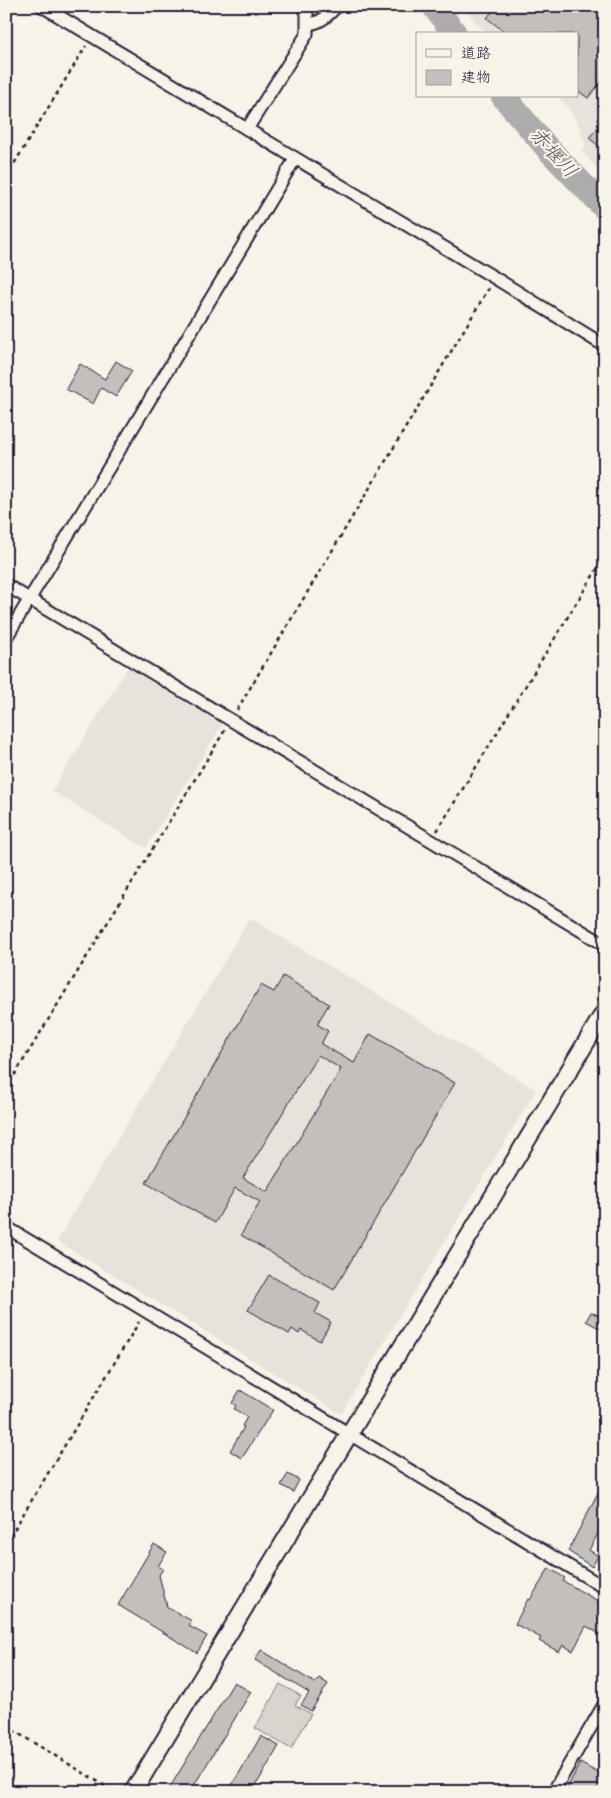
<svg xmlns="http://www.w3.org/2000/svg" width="611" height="1798" viewBox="0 0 611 1798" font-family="Dekko,'Klee One',sans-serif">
<rect width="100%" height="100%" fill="#f7f3e8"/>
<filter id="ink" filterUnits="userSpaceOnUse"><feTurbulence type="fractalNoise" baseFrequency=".02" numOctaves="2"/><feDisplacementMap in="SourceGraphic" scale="10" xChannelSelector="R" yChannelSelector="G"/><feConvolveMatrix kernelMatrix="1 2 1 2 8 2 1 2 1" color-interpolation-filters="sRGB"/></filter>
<g filter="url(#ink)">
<g fill="#e7e3db">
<path d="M462 6H605V179L582 151 586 145 577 122 567 106 557 96H577V34H488L474 20Z"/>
<path d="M128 667 222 725 146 848 52 791Z"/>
<path d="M250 918 536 1090 341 1414 57 1241Z"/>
</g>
<path fill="#d8d5cf" stroke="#7d7c85" d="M280 1684 301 1696 295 1705 311 1714 291 1749 255 1728Z"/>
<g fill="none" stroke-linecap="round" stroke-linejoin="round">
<g stroke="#aeabad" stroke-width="25">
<path d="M434 6 455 34"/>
<path d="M503 96 550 151 605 208"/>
</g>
</g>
<g fill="#c2bfbd" stroke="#22223b" fill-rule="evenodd">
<path d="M496 6H605V77L588 98 577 90V34H507L487 18Z"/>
<path d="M605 119V151L589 138Z"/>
<path d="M116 361 132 371 116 397 101 388 93 404 66 389 80 364 105 379Z"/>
<path d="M283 976 329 1004 317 1024 328 1031 321 1044 354 1063 370 1034 455 1083 334 1290 241 1235 260 1202 235 1188 215 1223 146 1183 261 985 274 992ZM318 1055 341 1069 267 1192 243 1178Z"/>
<path d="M269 1275 320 1303 315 1313 331 1322 320 1341 301 1330 299 1334 292 1329 289 1334 248 1310Z"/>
<path d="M591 1312 605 1318 601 1329 586 1321Z"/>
<path d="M240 1390 273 1410 242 1458 230 1451 244 1427 242 1426 247 1417 234 1409 236 1406 232 1403Z"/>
<path d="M288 1474 299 1480 293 1492 281 1485Z"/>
<path d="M605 1479V1521L589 1550 598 1556 592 1567 568 1551Z"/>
<path d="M154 1544 167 1552 158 1566 163 1569 159 1575 167 1607 192 1621 189 1626 207 1636 197 1653 118 1605Z"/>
<path d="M549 1568 565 1578 563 1581 605 1605V1637L586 1626 573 1651 563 1645 559 1652 539 1641 541 1638 515 1624 528 1599 530 1600Z"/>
<path d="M261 1650 315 1683 319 1678 328 1684 311 1711 301 1705 309 1693 255 1660Z"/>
<path d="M234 1682 251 1692 190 1792H167Z"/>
<path d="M261 1736 279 1746 252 1792H228Z"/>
<path d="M580 1763 604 1776 595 1792H565Z"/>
</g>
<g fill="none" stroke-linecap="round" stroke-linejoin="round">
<g stroke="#22223b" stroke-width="15">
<g id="street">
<path d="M42 6 495 278 605 346"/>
<path d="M308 24C321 23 328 15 337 6"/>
<path d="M247 129 307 34V14L304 6"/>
<path d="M6 585 605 945"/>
<path d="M6 638 295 159"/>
<path d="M6 1227 605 1588"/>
<path d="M553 1792 605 1703"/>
</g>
</g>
<g stroke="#22223b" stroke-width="20">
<path id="secondary" d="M133 1792 605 1011"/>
</g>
<g stroke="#22223b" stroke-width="2.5" stroke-dasharray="4 4" stroke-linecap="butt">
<path d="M6 177 86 46"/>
<path d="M237 710 489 288"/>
<path d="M437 831 605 556"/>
<path d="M6 1089 225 730"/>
<path d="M6 1543 139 1322"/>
<path d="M6 1726 115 1792"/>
</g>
<use href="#street" stroke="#f7f3e8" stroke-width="11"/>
<use href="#secondary" stroke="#f7f3e8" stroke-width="16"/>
</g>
</g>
<g text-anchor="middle" stroke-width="4.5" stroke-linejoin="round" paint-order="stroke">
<g font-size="20" font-style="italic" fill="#535263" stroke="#f7f3e8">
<text transform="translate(554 152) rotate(48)" y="7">赤堰川</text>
</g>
</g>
<rect width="611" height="1798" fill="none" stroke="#f7f3e8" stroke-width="25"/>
<rect x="12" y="12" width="586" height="1773" fill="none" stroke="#22223b" stroke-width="2" filter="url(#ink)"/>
<rect x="416" y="32" width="162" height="65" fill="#f7f3e8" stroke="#a29fa3"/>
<rect x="426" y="49" width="25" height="8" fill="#f7f3e8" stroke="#a29fa3"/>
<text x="461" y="58" font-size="15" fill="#22223b">道路</text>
<rect x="426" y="70" width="25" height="15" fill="#c2bfbd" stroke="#a29fa3"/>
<text x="461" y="82" font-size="15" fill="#22223b">建物</text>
</svg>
